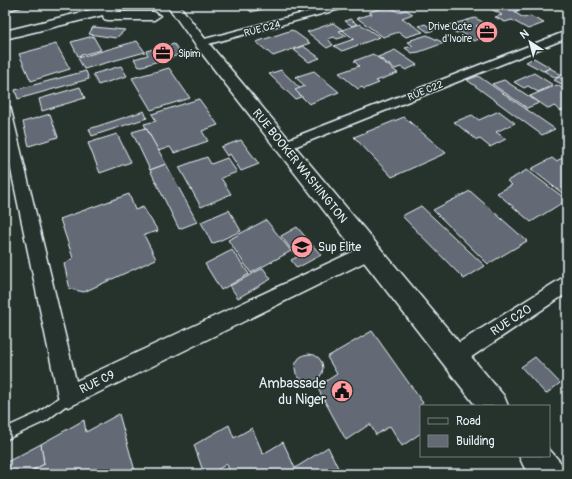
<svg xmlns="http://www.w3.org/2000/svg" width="572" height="479" viewBox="0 0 572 479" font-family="Pangolin,sans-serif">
<rect width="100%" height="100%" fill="#26332d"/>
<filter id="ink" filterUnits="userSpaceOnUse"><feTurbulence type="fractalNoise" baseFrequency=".025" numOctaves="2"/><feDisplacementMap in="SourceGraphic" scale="8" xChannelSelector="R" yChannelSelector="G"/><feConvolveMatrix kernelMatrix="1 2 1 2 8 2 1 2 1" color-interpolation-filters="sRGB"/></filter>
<g filter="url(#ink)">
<g fill="#646a74" stroke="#e8f1f8">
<path d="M244 5H279L251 12Z"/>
<path d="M504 5H508L519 11 514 12 524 18 530 16 544 23 528 29 512 20 505 22 495 17 502 15 491 9Z"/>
<path d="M389 6 398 12 406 10 413 14 402 18 423 32 406 37 399 32 383 37 357 18 372 14 369 12Z"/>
<path d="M475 18 485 23 476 26 480 29 477 30 487 36 474 41 460 32 456 33 446 26Z"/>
<path d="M350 19 357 24 352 26 345 21Z"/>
<path d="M333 23 343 30 339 31 347 36 337 39 334 37 328 39 333 45 327 48 307 32Z"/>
<path d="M360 24 380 37 342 51 334 46 354 39 342 30Z"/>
<path d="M425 24 434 30 428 32 419 26Z"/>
<path d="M93 27 125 30 116 38 89 34Z"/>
<path d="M292 30 310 43 273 56 256 42Z"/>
<path d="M427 35 444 43 419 52 412 53 405 48 413 46 408 42 412 41 411 40Z"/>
<path d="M93 36 101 50 78 56 71 42Z"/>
<path d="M137 41 145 52 84 69 78 58Z"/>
<path d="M56 44 70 69 31 81 19 54Z"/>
<path d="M174 44 182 54 139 67 134 59 148 55 146 51Z"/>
<path d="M303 46 320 58 309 62 294 50Z"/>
<path d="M395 50 417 65 406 70 401 67 395 69 378 57Z"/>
<path d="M373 54 398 73 376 81 379 83 364 89 362 87 358 89 339 73 359 66 354 61Z"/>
<path d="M534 58 551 68 543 71 526 62Z"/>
<path d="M121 66 127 76 98 85 93 74Z"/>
<path d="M169 68 190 98 151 110 132 78Z"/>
<path d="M550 68 562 75 556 78 544 71Z"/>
<path d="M281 70 307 95 295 99 269 74Z"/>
<path d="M86 71 89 79 18 99 15 90Z"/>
<path d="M314 71 339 92 309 104 295 90 305 86 295 77Z"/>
<path d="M534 73 553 85 538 92 528 86 524 88 514 82Z"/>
<path d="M478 76 555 129 542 135 467 80Z"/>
<path d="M559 77 567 82V87L554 80Z"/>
<path d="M504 80 539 103 527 108 492 84Z"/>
<path d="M557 85 567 91V108L561 111 554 106 549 109 530 96Z"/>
<path d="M80 87 85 98 42 111 39 99Z"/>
<path d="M199 99 218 125 202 131 208 141 174 153 170 147 158 151 144 124 156 121 152 114Z"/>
<path d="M144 111 147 118 92 136 89 129Z"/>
<path d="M499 111 515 123 496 132 506 139 490 147 480 139 477 140 454 122 472 115 479 120Z"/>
<path d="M50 114 58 137 29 146 23 122Z"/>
<path d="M404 117 446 153 392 177 354 137Z"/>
<path d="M146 128 166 164 150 170 132 132Z"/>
<path d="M117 134 131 162 100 173 88 143Z"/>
<path d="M241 140 259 164 241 171 230 154 227 156 221 147Z"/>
<path d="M567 156V197L531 169 552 158 556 161Z"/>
<path d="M207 157 211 164 227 158 237 172 221 178 231 194 201 207 179 167Z"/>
<path d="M166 164 197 222 179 229 150 170Z"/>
<path d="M527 170 567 200 531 222 497 193 512 185 507 181Z"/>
<path d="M470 191 527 241 488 264 433 210Z"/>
<path d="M129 194 135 210 143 207 158 231 144 235 156 259 84 292 70 289 64 264 73 258 60 219Z"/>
<path d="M421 206 485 266 464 279 402 216Z"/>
<path d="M229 210 241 231 212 244 201 222Z"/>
<path d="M266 220 291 251 251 273 228 240Z"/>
<path d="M297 227 321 255 297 268 291 260 297 257 281 236Z"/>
<path d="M232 250 249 274 221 290 205 264Z"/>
<path d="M263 268 271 279 238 298 230 286Z"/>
<path d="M372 331 423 403 419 406 421 410V433L402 446 390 426 376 435 370 424 346 440 317 387 337 374 327 357Z"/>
<circle cx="309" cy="368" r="14"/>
<path d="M535 357 560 383 546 394 521 367Z"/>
<path d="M119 414 135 471 130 474H26L44 464 41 444 84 420 86 432Z"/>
<path d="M229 425 234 438 252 428 263 454 283 442 295 468 328 447 341 474H230L227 464 210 474H204L194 445Z"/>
<path d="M41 444 44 464 26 474H5V463Z"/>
</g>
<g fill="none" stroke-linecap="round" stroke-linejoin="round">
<g stroke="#e8f1f8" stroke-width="3">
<g id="lane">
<path d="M17 5H26L5 11V7Z"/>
<path d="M69 390 73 392 75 396 73 400 46 421 5 440V428L38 413Z"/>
</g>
</g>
<g stroke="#e8f1f8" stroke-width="3">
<g id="street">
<path d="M334 5H350L348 7 201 46 196 43 197 41Z"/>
<path d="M567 31V38L289 149H279L277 146 279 143Z"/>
<path d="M5 106 10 107 11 110 76 381 363 247 369 245 375 247 378 252 375 257 69 407 61 404 58 396 5 141Z"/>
<path d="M567 275V293L461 364 454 367 447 364 444 357 447 350Z"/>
</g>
</g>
<g stroke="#e8f1f8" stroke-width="3">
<g id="secondary">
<path d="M111 5H132L130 8 112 12H154L160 16 154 20H108L104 19 103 15 5 39V31Z"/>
<path d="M167 5H179L206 40 504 396 508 406H476L196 46Z"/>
<path d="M549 449 561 463 566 474H530L524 467 519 456H549Z"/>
</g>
</g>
<use href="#lane" fill="#26332d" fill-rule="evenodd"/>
<use href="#street" fill="#26332d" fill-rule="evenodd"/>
<use href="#secondary" fill="#26332d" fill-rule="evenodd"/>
</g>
</g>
<defs>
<g id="office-disc" transform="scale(1.15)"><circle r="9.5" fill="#ff9aa2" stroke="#26332d"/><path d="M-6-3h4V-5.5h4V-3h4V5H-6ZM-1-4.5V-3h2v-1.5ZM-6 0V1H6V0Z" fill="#111"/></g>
<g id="university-disc" transform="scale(1.15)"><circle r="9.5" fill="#ff9aa2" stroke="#26332d"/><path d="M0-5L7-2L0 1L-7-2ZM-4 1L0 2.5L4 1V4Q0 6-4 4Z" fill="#111"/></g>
<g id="civic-disc" transform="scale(1.15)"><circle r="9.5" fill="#ff9aa2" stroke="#26332d"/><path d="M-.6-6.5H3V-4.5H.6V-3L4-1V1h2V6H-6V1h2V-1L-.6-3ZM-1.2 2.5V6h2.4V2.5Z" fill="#111"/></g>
</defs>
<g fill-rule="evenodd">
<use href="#office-disc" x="487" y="32"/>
<use href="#office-disc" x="163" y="53"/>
<use href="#university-disc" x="302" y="247"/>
<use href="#civic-disc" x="342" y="391"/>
</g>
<g text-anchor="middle" stroke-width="3" stroke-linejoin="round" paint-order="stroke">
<g font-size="10" fill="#e8f1f8" stroke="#26332d" text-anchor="end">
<text x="472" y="30">Drive Cote<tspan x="472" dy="12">d'Ivoire</tspan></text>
<text x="178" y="57" text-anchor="start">Sipim</text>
</g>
<g font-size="10" fill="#e8f1f8" stroke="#26332d">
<text transform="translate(262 28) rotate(-15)" y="4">RUE C24</text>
<text transform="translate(425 90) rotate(-22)" y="4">RUE C22</text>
</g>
<g font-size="12" fill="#e8f1f8" stroke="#26332d">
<text transform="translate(300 166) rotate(51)" y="4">RUE BOOKER WASHINGTON</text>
<text transform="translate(511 320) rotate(-33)" y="4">RUE C20</text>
<text transform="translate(97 382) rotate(-26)" y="4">RUE C9</text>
</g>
<g font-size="12" fill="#e8f1f8" stroke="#26332d" text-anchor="start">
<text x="318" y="251">Sup Elite</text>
</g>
<g font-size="14" fill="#e8f1f8" stroke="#26332d" text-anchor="end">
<text x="326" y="388">Ambassade<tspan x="326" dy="16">du Niger</tspan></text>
</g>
</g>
<rect width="572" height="479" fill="none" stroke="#26332d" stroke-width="20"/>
<rect x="10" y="10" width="552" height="459" fill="none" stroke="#e8f1f8" stroke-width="1.5" filter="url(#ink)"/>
<rect x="420" y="405" width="130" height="52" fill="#26332d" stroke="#747f7e"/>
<rect x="428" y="418" width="20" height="6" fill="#26332d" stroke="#747f7e"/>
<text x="456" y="425" font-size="12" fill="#e8f1f8">Road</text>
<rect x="428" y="435" width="20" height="12" fill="#646a74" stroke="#747f7e"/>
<text x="456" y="445" font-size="12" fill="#e8f1f8">Building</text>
<g transform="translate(530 42) rotate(324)" stroke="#26332d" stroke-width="3" paint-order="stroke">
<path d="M0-3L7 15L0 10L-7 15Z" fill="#e8f1f8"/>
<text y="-6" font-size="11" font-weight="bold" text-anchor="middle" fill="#e8f1f8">N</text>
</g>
</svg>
